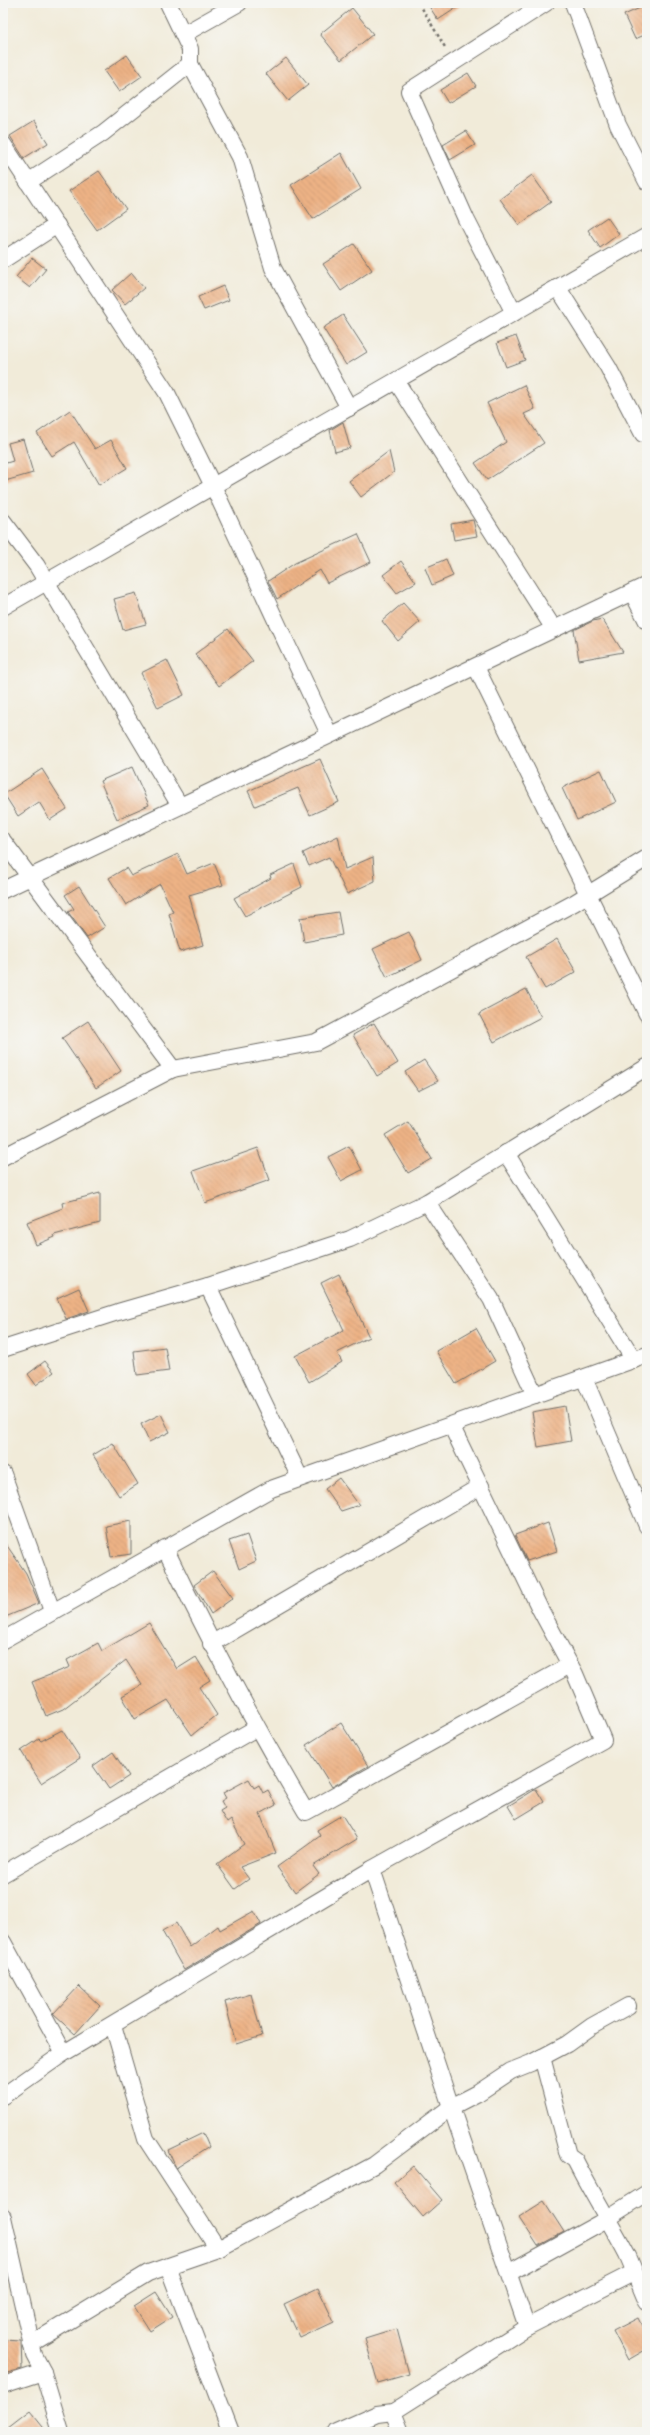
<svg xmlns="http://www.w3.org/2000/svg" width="650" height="2435" viewBox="0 0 650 2435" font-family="'Playpen Sans',sans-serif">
<defs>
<pattern id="building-back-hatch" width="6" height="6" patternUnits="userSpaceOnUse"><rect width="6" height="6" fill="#edb285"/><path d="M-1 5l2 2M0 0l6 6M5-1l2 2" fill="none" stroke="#cb9973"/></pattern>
</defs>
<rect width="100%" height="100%" fill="#f6f6f2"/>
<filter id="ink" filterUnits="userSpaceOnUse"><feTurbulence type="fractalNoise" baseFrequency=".025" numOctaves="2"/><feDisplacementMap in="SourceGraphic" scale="8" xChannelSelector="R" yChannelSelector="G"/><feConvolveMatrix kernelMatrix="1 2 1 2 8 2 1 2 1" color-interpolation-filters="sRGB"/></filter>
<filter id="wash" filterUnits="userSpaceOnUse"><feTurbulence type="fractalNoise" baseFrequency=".012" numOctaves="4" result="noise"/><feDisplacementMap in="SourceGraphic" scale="16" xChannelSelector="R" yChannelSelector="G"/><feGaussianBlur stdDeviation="0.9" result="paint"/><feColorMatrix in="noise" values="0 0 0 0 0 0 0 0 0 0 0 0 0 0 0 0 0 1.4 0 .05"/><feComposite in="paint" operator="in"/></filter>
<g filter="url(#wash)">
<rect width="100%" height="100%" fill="#f1ebd9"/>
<g id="blocks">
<g fill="url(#building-back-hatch)">
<path d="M427 3H464L438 20Z"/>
<path d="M647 5V34L635 39 624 15Z"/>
<path d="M352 8 373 34 341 60 320 34Z"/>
<path d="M127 55 142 76 119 92 104 71Z"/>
<path d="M286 58 308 85 288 101 266 74Z"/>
<path d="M468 73 476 86 448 103 440 90Z"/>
<path d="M34 121 48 143 24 158 10 136Z"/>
<path d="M466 131 475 145 450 160 443 145Z"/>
<path d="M341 153 361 189 313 219 291 185Z"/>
<path d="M99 171 126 209 97 230 69 191Z"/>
<path d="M532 175 551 202 519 225 500 199Z"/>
<path d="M607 217 619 234 600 248 588 230Z"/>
<path d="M354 244 372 270 341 291 323 264Z"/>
<path d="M32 258 46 269 30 288 16 277Z"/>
<path d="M131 273 144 288 125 304 112 290Z"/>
<path d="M223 286 229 300 204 310 198 297Z"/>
<path d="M343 315 367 352 346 365 323 328Z"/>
<path d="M516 336 525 360 506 367 497 343Z"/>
<path d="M524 385 535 409 524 414 544 443 487 480 475 463 506 442 487 403Z"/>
<path d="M70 410 95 449 111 440 127 468 99 485 74 442 52 456 37 433Z"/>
<path d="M343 422 350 448 335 452 330 430Z"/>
<path d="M23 439 33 473 5 481 3 464 13 461 8 443Z"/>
<path d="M389 451 394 472 361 497 349 481Z"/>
<path d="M473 520 477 536 454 540 451 524Z"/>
<path d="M358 534 371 562 327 583 320 570 277 599 268 581 295 563Z"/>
<path d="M446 559 453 576 432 585 425 568Z"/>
<path d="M401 561 416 582 397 593 383 575Z"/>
<path d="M136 593 146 624 123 630 114 599Z"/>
<path d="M403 603 420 622 398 641 382 621Z"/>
<path d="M602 619 623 652 579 660 574 630 593 621Z"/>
<path d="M228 629 253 661 219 686 195 654Z"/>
<path d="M167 660 184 695 158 708 141 673Z"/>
<path d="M320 759 339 802 310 815 298 788 255 806 248 791Z"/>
<path d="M132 767 149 805 117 819 100 781Z"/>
<path d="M42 769 67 809 50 820 39 802 18 816 4 794Z"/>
<path d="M601 770 616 802 577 820 562 788Z"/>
<path d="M338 836 345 869 373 857 375 881 347 894 329 857 309 866 303 853Z"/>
<path d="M178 854 187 874 214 863 223 885 189 895 203 945 180 952 169 914 173 912 160 884 126 905 109 878 126 868 131 876Z"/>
<path d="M294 864 302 887 245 916 234 898 271 878 270 875Z"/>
<path d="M79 886 105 927 87 938 68 912 74 909 65 895Z"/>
<path d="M338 912 342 935 304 942 300 918Z"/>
<path d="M409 932 422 960 387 977 373 949Z"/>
<path d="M557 939 576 972 545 989 526 957Z"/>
<path d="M526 989 541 1017 494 1042 479 1014Z"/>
<path d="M88 1021 121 1071 96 1088 62 1038Z"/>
<path d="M374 1023 398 1063 377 1076 353 1035Z"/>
<path d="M424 1060 438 1081 418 1091 405 1072Z"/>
<path d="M408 1121 432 1159 408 1173 385 1135Z"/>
<path d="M349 1146 362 1170 341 1181 328 1157Z"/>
<path d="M258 1148 270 1180 205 1203 193 1171Z"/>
<path d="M100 1193V1223L54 1235 55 1237 36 1245 27 1222 63 1208 62 1203Z"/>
<path d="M339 1274 369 1337 337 1353 342 1362 309 1382 295 1356 344 1330 321 1283Z"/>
<path d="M79 1288 89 1311 66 1319 57 1298Z"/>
<path d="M476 1328 495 1361 456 1384 436 1351Z"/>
<path d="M165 1347 169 1371 137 1375 134 1351Z"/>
<path d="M45 1361 54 1372 36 1385 28 1374Z"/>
<path d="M565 1406 571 1441 538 1447 532 1412Z"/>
<path d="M161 1414 170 1432 149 1442 141 1424Z"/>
<path d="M113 1443 138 1484 119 1496 93 1455Z"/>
<path d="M339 1478 359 1505 341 1511 325 1489Z"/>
<path d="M131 1521V1554L111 1557 106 1526Z"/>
<path d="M548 1523 557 1551 527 1561 515 1535Z"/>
<path d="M247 1535 256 1561 239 1569 229 1541Z"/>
<path d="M3 1540 26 1573 39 1603 3 1618Z"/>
<path d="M213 1571 233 1598 211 1614 194 1585Z"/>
<path d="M149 1623 177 1669 196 1657 210 1680 199 1687 217 1715 192 1735 168 1700 135 1719 122 1696 142 1685 126 1660 63 1709 46 1716 32 1682 70 1667 67 1660 98 1643 102 1651Z"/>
<path d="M341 1723 368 1766 332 1787 306 1745Z"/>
<path d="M62 1730 80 1758 41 1783 21 1751 39 1739 41 1741Z"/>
<path d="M113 1752 129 1776 109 1789 93 1766Z"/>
<path d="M249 1779 254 1788 259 1785 263 1793 268 1790 276 1805 260 1814 276 1853 240 1867 249 1879 235 1889 217 1864 244 1844 231 1820 227 1823 220 1811 225 1808 221 1801 226 1798 223 1793Z"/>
<path d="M536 1789 544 1802 516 1819 508 1806Z"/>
<path d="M342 1815 357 1839 313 1866 319 1874 295 1892 277 1867 320 1836 317 1830Z"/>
<path d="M254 1911 261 1924 184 1970 162 1931 176 1923 190 1947 218 1926 220 1930Z"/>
<path d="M79 1986 100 2006 75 2034 53 2014Z"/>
<path d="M251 1994 262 2036 236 2044 225 2002Z"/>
<path d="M203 2133 209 2147 176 2168 168 2150Z"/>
<path d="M413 2166 442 2200 423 2217 394 2182Z"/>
<path d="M544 2201 564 2232 538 2246 519 2217Z"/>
<path d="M318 2288 334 2322 300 2338 284 2304Z"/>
<path d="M156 2292 172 2317 150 2331 134 2306Z"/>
<path d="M638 2318 647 2336V2349L628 2360 613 2331Z"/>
<path d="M397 2329 409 2374 378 2383 365 2339Z"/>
<path d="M3 2340 21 2341 22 2369 3 2374Z"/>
<path d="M30 2411 47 2432H3Z"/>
</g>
</g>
</g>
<g filter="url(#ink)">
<use href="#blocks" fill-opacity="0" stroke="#706e68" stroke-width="1"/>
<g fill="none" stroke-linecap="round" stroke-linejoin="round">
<g stroke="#706e68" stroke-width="18">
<g id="minor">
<path d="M168 3 190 49V64L240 157 273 268 349 408"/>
<path d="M573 3 618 125 647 182"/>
<path d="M184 34 239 3"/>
<path d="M3 144 167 393 213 486 329 734"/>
<path d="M28 182 103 133 190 64"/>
<path d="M3 260 57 225"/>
<path d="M558 288 608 367 643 434"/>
<path d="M514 313 466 219 409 91 546 3"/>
<path d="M396 381 554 629"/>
<path d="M3 521 37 566 180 806"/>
<path d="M632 592 647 621"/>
<path d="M3 607 647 236"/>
<path d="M476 667 647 1014"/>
<path d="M3 841 173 1069"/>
<path d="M3 890 647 585"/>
<path d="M506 1153 634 1360"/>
<path d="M3 1157 173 1069 316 1042 574 903 647 858"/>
<path d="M427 1202 491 1299 535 1395"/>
<path d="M208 1286 300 1478"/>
<path d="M3 1349 118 1312 208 1286 350 1239 427 1202 647 1067"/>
<path d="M584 1378 647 1526"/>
<path d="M3 1474 52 1611"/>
<path d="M165 1548C208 1638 255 1726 306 1812L570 1665"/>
<path d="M3 1640 271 1489 647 1355"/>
<path d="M211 1644 481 1486"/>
<path d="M372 1869 451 2107 527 2327"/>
<path d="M3 1874 256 1728"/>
<path d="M3 1942 64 2053"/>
<path d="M113 2025 146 2139 218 2249"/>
<path d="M542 2057 568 2155 575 2160C591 2192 610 2222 627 2254 634 2269 640 2287 647 2302"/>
<path d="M3 2096 64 2053 372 1869 603 1740 575 1674 540 1609 451 1425"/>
<path d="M3 2217 34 2355 43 2372 61 2432"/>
<path d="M168 2267 231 2432"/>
<path d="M509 2273 598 2224 647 2193"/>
<path d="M31 2344 148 2273 218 2249 374 2165 451 2107 478 2093 511 2071 531 2063 567 2044 592 2026 628 2006"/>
<path d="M3 2385 43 2372"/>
<path d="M393 2412 401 2432"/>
<path d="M336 2432 377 2414 393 2412 527 2327 633 2273"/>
</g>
</g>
<path stroke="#706e68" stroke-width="2.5" stroke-dasharray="3 3" stroke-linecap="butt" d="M419 3 446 49"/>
<use href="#minor" stroke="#fff" stroke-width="16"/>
</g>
</g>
<rect width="650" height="2435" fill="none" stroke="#f6f6f2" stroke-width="16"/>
</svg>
